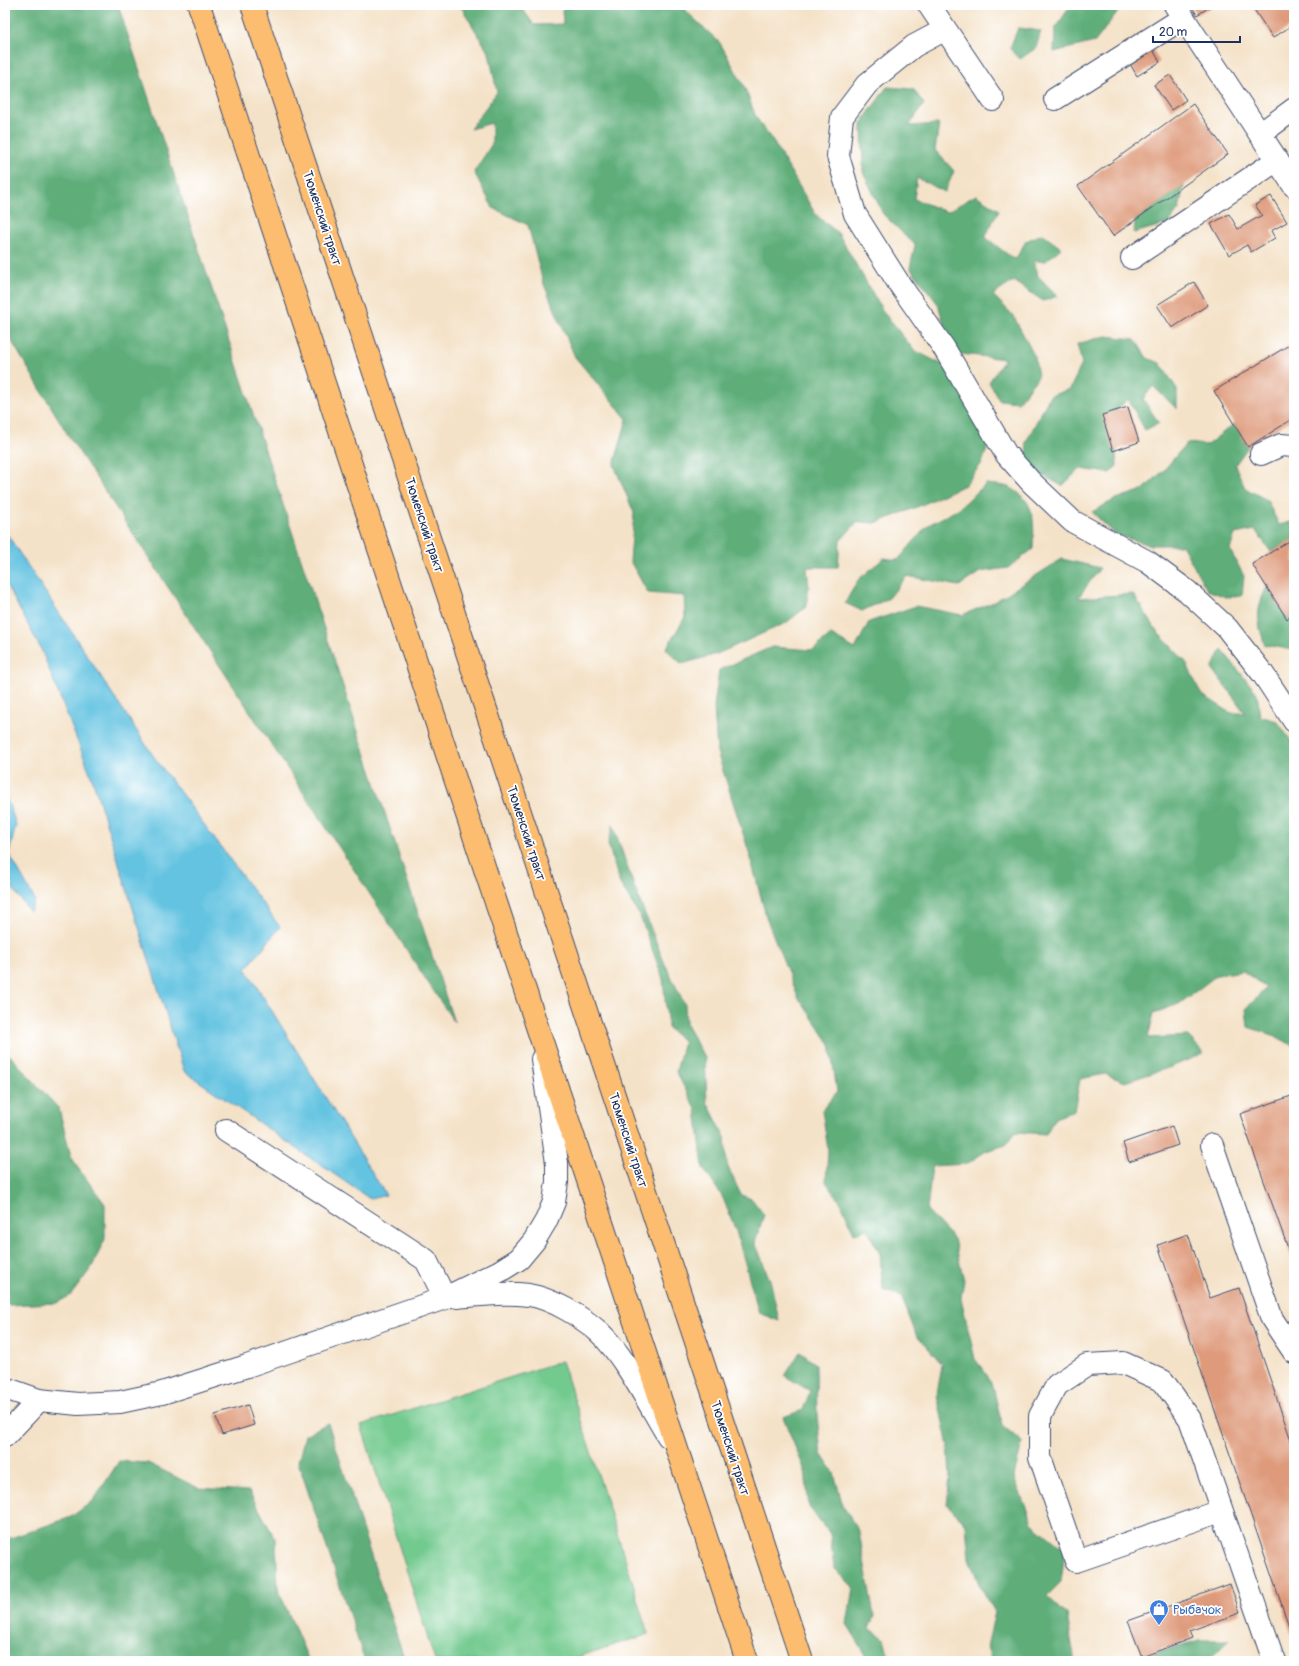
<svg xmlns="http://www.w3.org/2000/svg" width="1299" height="1666" viewBox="0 0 1299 1666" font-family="Pangolin,sans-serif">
<rect width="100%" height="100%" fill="#fff"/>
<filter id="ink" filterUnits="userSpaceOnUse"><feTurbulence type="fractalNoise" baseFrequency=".025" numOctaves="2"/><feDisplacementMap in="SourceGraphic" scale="8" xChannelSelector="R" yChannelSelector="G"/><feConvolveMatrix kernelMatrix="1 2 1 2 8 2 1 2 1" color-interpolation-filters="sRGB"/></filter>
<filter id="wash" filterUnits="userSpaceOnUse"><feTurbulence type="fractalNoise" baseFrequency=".012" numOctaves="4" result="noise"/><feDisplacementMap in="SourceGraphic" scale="16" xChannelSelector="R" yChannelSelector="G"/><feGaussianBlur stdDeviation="0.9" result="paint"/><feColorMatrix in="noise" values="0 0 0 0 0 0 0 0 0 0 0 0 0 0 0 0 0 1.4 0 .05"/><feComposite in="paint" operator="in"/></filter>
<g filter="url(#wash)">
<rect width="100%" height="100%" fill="#f4e2c8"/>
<path fill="#73ca8f" stroke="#477c76" d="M562 1361 649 1634 565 1661H435L361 1425Z"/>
<g fill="#5eae7a" stroke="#3c6e6c">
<path d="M5 5H118L454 1022 68 435 5 330Z"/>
<path d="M460 5H520L534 25 563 24 562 5H684L687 12 720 43 744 86 756 117 774 143 816 215 838 233 884 313 914 350 945 366 991 438 982 463 965 485 915 508 875 523 857 522 840 541 838 567H807L809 587 806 607 786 623 717 654 682 664 666 649 685 617 684 596 648 593 630 561 634 513 614 465 627 419 575 357 543 282 528 225 493 208 474 172 492 144V123L470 129 497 92 489 53Z"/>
<path d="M1071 5H1113L1118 11 1095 42 1054 52 1055 29Z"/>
<path d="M1018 28 1041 31 1036 48 1020 59 1010 48Z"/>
<path d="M887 87 913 89 924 104 909 126 939 124 935 150 954 171 945 192 917 178 914 199 947 212 976 195 999 210 985 237 1015 260 1026 241 1042 234 1061 248 1046 261H1034L1038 276 1058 296 1043 301 1014 281 993 295 1013 315 1035 357 1038 377 1018 402 999 400 989 382 1005 359 961 354 948 338 938 304 910 268 915 245 883 214 863 172 862 122Z"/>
<path d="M1184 185 1179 209 1169 223 1134 233 1135 220Z"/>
<path d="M1106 336 1135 339 1147 358 1160 363 1177 389V409L1153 386 1143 399 1159 423 1145 430 1128 399 1109 417 1116 449 1117 466 1110 473 1080 469 1062 486 1028 467 1026 442 1050 396 1070 389 1082 364 1077 344Z"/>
<path d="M1234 424 1248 447 1235 465 1245 488 1267 500 1279 525 1294 521V538L1271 552 1255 530 1235 534 1230 550 1244 576 1242 596 1226 597 1207 590 1182 545H1150L1116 535 1092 512 1116 499 1143 490 1164 470 1187 443 1207 445Z"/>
<path d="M986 484C994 485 1005 485 1011 488 1037 502 1034 524 1033 549L1008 568 980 572 959 586 907 576 889 598 862 611 845 603 858 580 884 558 898 560 928 525 957 510Z"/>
<path d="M1062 559 1100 568 1078 598 1133 594 1159 634 1186 662 1201 694 1231 713H1245L1212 668 1222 650 1257 693 1260 716 1277 721 1294 745V791L1290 795 1294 797V1046L1275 1036 1248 1027 1246 1009 1266 988 1243 971 1217 975 1179 1004 1154 1013 1148 1038 1188 1036 1204 1053 1171 1067 1125 1082 1105 1074 1080 1079 1074 1111 1055 1118 1046 1134 1016 1132 1006 1145 986 1151 967 1164 932 1166 927 1210 954 1239 964 1280 961 1298 975 1359 992 1382 1002 1425 1022 1442 1014 1477 1032 1523 1065 1550 1061 1582 1047 1596 1067 1615 1074 1657 1077 1661H992L987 1647 995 1612 979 1584 969 1558 966 1525 947 1504 950 1476 948 1446 937 1395 942 1364 916 1334 901 1296 883 1290 880 1254 867 1229 854 1233 841 1203 826 1182 828 1150 822 1110 837 1092 830 1044 798 997 767 920 748 849 717 752 714 707 719 670 772 647 813 650 831 635 855 649 869 622 916 606 962 615 994 602Z"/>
<path d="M1267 587 1287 619 1294 615V650L1265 645C1257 622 1255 610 1267 587Z"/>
<path d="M613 825 634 886 664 962 685 1005 686 1025 705 1058 707 1102 725 1137 727 1165 741 1195 752 1199 764 1215 755 1242 771 1283 779 1321 759 1313 736 1231 723 1198 703 1168 696 1109 676 1072 684 1041 668 1028 663 979 640 916 620 884 608 844Z"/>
<path d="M5 1050 59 1109 72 1160 105 1204V1239L92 1267 71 1295 57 1303 10 1305 5 1303Z"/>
<path d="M800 1352 816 1364 817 1415 821 1454 834 1473 843 1506 859 1532 874 1616 869 1628 884 1638 890 1661H867L862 1648 847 1624 853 1587 834 1568 830 1534 809 1507 805 1471 783 1417 803 1410 810 1391 785 1376Z"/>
<path d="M328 1423 405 1661H365L298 1462 305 1435Z"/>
<path d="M119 1461 148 1463 198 1488 249 1491 276 1540 278 1589 309 1661H5V1540L71 1517 94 1500Z"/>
<path d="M1199 1640H1229L1208 1661H1138L1154 1654Z"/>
</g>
<g fill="#63c3e1" stroke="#3f79a0">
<path d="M5 531 154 757 280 927 246 969 386 1195 370 1199 184 1071 92 778 41 649 5 582Z"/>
<path d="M5 794 16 824 9 854 35 900 30 912 5 878Z"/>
</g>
<g id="blocks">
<g fill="#de9a7a">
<path d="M1191 5H1213L1197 15Z"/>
<path d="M1251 5H1294V24L1273 38Z"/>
<path d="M1152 48 1160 62 1137 76 1129 62Z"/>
<path d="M1170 75 1186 100 1171 110 1154 85Z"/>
<path d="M1193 104 1228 154 1113 236 1078 186Z"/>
<path d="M1271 196 1287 222 1271 231 1275 238 1251 252 1247 245 1229 255 1211 224 1229 214 1238 229 1262 215 1255 205Z"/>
<path d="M1194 282 1208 305 1172 328 1157 305Z"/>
<path d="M1294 342V418L1248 447 1214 391Z"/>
<path d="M1128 407 1139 442 1113 451 1102 415Z"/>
<path d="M1294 538V615L1287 619 1252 564Z"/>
<path d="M1294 1095V1265L1240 1114Z"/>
<path d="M1172 1126 1178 1145 1129 1162 1123 1143Z"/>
<path d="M1188 1234 1210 1298 1239 1288 1294 1449V1634L1292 1635 1158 1245Z"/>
<path d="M248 1405 254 1425 222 1435 215 1415Z"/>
<path d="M1230 1584 1240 1613 1189 1631 1192 1638 1142 1657 1128 1621Z"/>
</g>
</g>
</g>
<g filter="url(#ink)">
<use href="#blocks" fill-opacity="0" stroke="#3c4a6e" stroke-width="1"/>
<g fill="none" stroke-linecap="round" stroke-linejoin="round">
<g stroke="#3c4a6e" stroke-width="24">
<g id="minor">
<path d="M929 5 993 100"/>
<path d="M1175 5 1294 186"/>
<path d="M944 30 914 46 867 84 842 117 838 156 855 214 898 282 944 348 1006 454 1031 482 1072 521 1148 562 1187 591 1227 628 1263 674 1294 721"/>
<path d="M1055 99 1183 18"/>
<path d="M1260 134 1294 109"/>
<path d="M1132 258 1277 160"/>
<path d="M1261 454 1281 445 1294 446"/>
<path d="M226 1130 426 1260 445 1298"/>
<path d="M1212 1145 1272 1319 1294 1352"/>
<path d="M457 1297C481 1295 505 1292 529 1295 542 1297 555 1303 566 1309 578 1316 589 1323 599 1332 625 1356 649 1405 668 1436"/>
<path d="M5 1388 39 1400 78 1404 120 1402 162 1393 247 1366 445 1298 500 1271 519 1259 534 1241 546 1221 554 1202 557 1182V1163L542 1059"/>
<path d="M5 1436 39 1400"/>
<path d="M1221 1511 1076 1561 1040 1457V1416L1057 1385 1087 1365 1123 1363 1163 1381 1190 1419 1274 1661"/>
</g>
</g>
<g stroke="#3c4a6e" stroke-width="24">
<g id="major">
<path d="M199 5 747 1661"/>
<path d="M252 5 802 1661"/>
</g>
</g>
<use href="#minor" stroke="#fff" stroke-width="22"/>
<use href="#major" stroke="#fcbd6f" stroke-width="22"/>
</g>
</g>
<defs>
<g id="shop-pin" transform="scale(1)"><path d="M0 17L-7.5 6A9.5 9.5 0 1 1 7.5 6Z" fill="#3f7fe0" stroke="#fff"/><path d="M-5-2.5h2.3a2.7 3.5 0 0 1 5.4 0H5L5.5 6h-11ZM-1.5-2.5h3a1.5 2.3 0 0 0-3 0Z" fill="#fff"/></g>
</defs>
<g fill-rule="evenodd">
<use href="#shop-pin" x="1159" y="1609"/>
</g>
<g text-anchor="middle" stroke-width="3.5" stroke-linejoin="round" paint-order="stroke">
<g font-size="13" fill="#1b2f5e" stroke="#fff">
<text transform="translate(323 218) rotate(72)" y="5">Тюменский тракт</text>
<text transform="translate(425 525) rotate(72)" y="5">Тюменский тракт</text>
<text transform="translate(527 833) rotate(72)" y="5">Тюменский тракт</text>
<text transform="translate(629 1140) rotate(72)" y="5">Тюменский тракт</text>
<text transform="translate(731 1448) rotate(72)" y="5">Тюменский тракт</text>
</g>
<g font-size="13" fill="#366cbe" stroke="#fff" text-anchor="start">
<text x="1173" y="1614">Рыбачок</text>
</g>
</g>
<rect width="1299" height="1666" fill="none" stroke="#fff" stroke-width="20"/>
<path d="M1153 36v6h87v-6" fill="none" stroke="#1b2f5e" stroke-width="2"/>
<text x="1159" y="36" font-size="12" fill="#1b2f5e" stroke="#ffffff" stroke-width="3" paint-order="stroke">20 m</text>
</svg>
